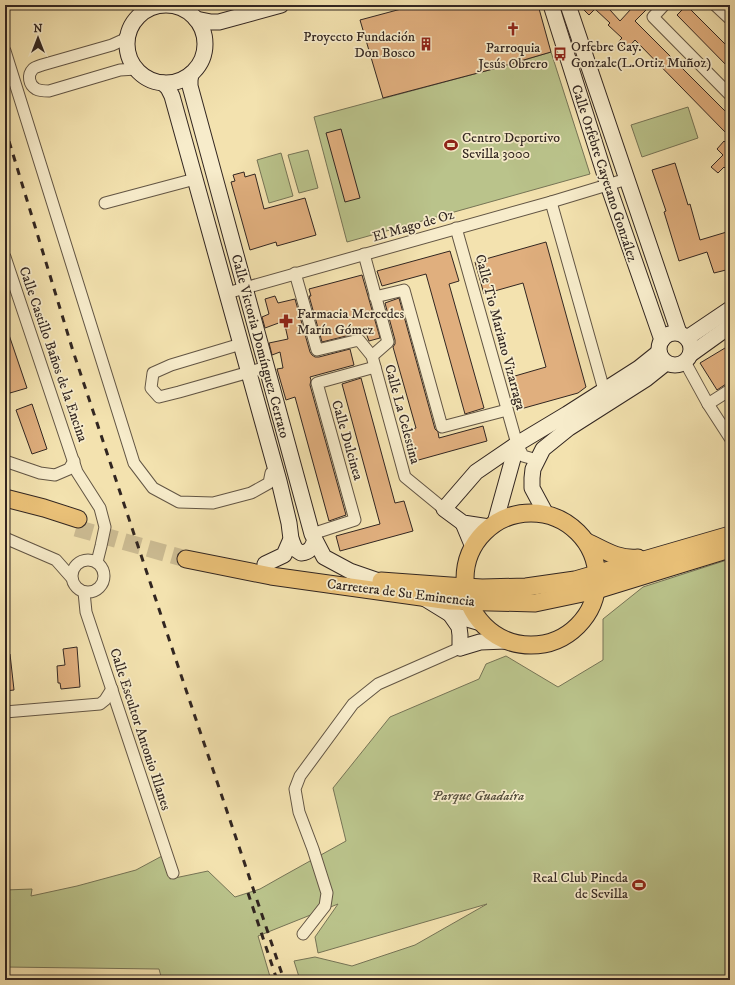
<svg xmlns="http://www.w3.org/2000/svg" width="735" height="985" viewBox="0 0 735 985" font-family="'IM FELL DW Pica',serif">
<rect width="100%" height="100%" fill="#f3e2af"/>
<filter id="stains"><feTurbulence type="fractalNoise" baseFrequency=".005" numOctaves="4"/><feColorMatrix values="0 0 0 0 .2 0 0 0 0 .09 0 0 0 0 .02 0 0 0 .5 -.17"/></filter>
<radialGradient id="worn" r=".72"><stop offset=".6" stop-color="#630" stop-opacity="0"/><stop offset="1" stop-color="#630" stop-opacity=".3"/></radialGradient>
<g fill="#bac38b" stroke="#767456">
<path d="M551 52 590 174 347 242 314 117 493 69Z"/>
<path d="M688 107 698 138 642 157 631 125Z"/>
<path d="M308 150 318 188 299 193 288 155Z"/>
<path d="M281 153 293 196 269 203 257 160Z"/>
<path d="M730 559V980H300L294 961 315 957 352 966 415 945 487 904 318 953 315 937 338 904 258 936 271 980H162L159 969 5 967V890L32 889 31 896 77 886 136 870 162 856 170 879 208 871 235 897 260 889 283 876 346 841 333 788 390 717 479 679 486 664 506 656 558 687 603 660V619L643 587Z"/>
</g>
<g fill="#e0af7e" stroke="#322621">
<path d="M416 5H538L551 52 493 69 383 98 360 20Z"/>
<path d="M579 5H615L610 10 620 21 631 9 627 5H651L635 21 730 116V130L726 133 635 40 626 50 618 42 622 38 608 25 610 23 595 9 589 15Z"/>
<path d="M685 7 687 9 689 8 728 47 727 48 730 52V69L677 15Z"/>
<path d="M341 129 360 198 345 202 326 133Z"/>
<path d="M724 141 730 147V173L724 167 718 173 711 167 723 155 717 149Z"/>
<path d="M675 163 688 205 690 204 700 240 730 231V269L714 273 707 252 679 261 664 212 666 211 652 170Z"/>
<path d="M244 172 245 177 255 174 264 209 305 198 316 235 277 246 276 242 250 250 231 182 235 181 233 175Z"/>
<path d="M546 242 586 387 578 393 517 410 508 378 546 367 523 283 484 294 475 262Z"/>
<path d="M450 251 459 281 449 284 484 408 465 414 426 274 382 286 377 271Z"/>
<path d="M362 275 380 338 369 341 366 333 362 334 358 333 322 342 309 296H311L309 289Z"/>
<path d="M275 296 278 303 295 299 310 352 312 355 315 357H319L350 349 354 365 310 377 311 380 310 385 346 515 329 521 295 397 286 400 277 369 283 368 280 352 272 355 269 343 288 339 284 321 265 328 262 317 269 314 265 299Z"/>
<path d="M399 298 435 429 438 432 439 438 483 426 487 441 415 461 406 431 416 428 393 347 395 344V340L385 303Z"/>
<path d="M5 326H6L27 388 10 393 5 378Z"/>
<path d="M730 345V383L726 384 717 390 700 363Z"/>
<path d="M361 378 395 503 404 501 413 531 340 551 336 536 380 524 342 384Z"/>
<path d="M32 404 47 449 32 454 16 410Z"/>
<path d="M77 647 80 687 61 689 60 683H58L57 666 65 665 63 649Z"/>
<path d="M5 654H10L14 690 5 691Z"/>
</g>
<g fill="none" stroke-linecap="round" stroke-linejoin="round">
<path stroke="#ccbc93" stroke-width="17" stroke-dasharray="17 8" stroke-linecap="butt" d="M76 528 186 559"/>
<g stroke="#625544" stroke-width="13">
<g id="street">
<path d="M664 5 653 17 730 95"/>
<path d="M715 5 730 19"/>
<path d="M128 34 123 40 112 45 42 65C39 66 35 67 33 69 27 75 29 85 36 89 40 91 44 91 49 91L120 70 136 69"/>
<path d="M5 51 134 463 153 488 179 502 213 503 251 493 269 483 271 473"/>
<path d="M551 202 604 390"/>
<path d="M105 203 195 179"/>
<path d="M456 228 517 444 523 456 537 460"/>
<path d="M364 254 388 342 372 356"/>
<path d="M5 257 77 472 100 508 105 527 101 546 97 562"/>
<path d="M295 273 317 350 359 340 372 356 405 477 444 509"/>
<path d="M227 293 551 202 627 179"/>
<path d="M375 297 404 290 442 427 507 410"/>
<path d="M241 344 171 365 153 373 151 388 159 397 179 392 267 367"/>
<path d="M685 362 708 404 730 438"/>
<path d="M708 404 730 390"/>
<path d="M5 461 40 473 55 475 69 469 74 461"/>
<path d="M312 534 355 520 317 383 375 367"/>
<path d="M5 538 56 560 71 577"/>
<circle cx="88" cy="576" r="16"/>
<path d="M84 592 86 612 173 873"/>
<path d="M5 712 100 704 105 700 112 689"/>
<path d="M303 934 325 906 327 893 313 849 299 812 295 789 300 776 353 704 378 684 460 648"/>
</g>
</g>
<g stroke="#322621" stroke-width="17">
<g id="secondary">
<path d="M551 5 608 185 662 340"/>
<path d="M568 5 679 333"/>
<circle cx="166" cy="44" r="39"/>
<path d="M196 19 211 22H219L281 5"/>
<path d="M191 74 190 80V86L312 534 324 557 350 571 379 581"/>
<path d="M163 83 168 88 172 96 279 481 289 523 291 539 284 555 265 564"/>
<circle cx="675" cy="349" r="16"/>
<path d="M687 338 730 309"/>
<path d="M691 354 730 326"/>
<path d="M546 514 532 488V478L533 469 543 449 569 428 646 379 666 363"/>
<path d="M463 523 473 547"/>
<path d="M495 523 517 444"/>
<path d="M489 527 463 523 444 509 476 472 517 444 567 414 639 368 659 352"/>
<path d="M291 539 295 549 301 553C310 552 312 548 315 540"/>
<path d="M424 598 450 614 481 623"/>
<path d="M450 614 459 627 460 635V648"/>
<path d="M460 648 480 642 506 641"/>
</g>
</g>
<g stroke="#322621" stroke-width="19">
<g id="primary">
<path d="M5 498 44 508 78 519"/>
<circle cx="531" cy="579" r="66"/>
<path d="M587 542C604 550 618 560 638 558"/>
<path d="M186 559 271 576 450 601 535 603 597 590 730 549"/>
<path d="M381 581 450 586 482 588 526 587 575 580 730 535"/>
</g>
</g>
<use href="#street" stroke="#f7eccb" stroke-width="11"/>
<use href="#secondary" stroke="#f7eccb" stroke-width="15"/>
<use href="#primary" stroke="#eac178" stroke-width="17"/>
<g stroke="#322621" stroke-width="3" stroke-dasharray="7 7" stroke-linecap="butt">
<path d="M5 128 73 351 182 678 284 980"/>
<path d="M248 893 277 980"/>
</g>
</g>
<defs>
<g id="church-bare" transform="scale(1.08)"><path d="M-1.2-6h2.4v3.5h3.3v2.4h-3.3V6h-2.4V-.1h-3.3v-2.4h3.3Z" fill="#8f2418" stroke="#f7eccb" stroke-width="2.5" paint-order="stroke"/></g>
<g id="building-bare" transform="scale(1.08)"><path d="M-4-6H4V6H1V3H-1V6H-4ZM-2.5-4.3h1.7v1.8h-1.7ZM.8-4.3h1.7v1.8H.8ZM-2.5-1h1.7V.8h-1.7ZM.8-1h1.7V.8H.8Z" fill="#8f2418" stroke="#f7eccb" stroke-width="2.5" paint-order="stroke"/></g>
<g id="bus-bare" transform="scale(1.08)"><path d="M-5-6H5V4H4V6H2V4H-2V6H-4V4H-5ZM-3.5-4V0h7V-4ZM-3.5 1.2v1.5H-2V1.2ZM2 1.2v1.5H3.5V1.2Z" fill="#8f2418" stroke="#f7eccb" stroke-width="2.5" paint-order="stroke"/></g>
<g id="stadium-bare" transform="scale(1.08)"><path d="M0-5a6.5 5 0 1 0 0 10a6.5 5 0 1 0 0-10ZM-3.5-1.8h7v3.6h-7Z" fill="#8f2418" stroke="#f7eccb" stroke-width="2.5" paint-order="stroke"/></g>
<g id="pharmacy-bare" transform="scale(1.08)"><path d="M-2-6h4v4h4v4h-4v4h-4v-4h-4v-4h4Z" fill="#8f2418" stroke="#f7eccb" stroke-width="2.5" paint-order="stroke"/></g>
</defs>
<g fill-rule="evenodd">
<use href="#church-bare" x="513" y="29"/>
<use href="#building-bare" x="426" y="44"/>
<use href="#bus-bare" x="560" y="54"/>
<use href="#stadium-bare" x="451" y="145"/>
<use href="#pharmacy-bare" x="286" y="321"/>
<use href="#stadium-bare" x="639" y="885"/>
</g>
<g text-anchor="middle" stroke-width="3.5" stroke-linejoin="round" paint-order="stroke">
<g font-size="14" fill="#322621" stroke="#f7eccb" text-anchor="start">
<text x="415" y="41" text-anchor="end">Proyecto Fundación<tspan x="415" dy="16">Don Bosco</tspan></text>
<text x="571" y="51">Orfebre Cay.<tspan x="571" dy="16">Gonzale(L.Ortiz Muñoz)</tspan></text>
<text x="513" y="52" text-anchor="middle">Parroquia<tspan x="513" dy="16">Jesús Obrero</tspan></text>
<text x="462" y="142">Centro Deportivo<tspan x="462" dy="16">Sevilla 3000</tspan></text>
<text x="297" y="318">Farmacia Mercedes<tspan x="297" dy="16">Marín Gómez</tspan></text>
<text x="628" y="882" text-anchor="end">Real Club Pineda<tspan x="628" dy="16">de Sevilla</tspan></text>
</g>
<g font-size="14" fill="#322621" stroke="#f7eccb">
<text transform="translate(605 173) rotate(72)" y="5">Calle Orfebre Cayetano González</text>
<text transform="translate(413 225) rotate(-16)" y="5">El Mago de Oz</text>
<text transform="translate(501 332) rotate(75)" y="5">Calle Tio Mariano Vizarraga</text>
<text transform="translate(261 346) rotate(75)" y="5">Calle Victoria Domínguez Cerrato</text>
<text transform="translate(54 354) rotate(71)" y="5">Calle Castillo Baños de la Encina</text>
<text transform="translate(403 414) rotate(75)" y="5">Calle La Celestina</text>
<text transform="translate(348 440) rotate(74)" y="5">Calle Dulcinea</text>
<text transform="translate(401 592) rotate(7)" y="5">Carretera de Su Eminencia</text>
<text transform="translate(141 729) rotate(72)" y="5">Calle Escultor Antonio Illanes</text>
</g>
<g font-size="14" font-style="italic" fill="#544d3c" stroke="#f7eccb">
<text x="478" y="800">Parque Guadaíra</text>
</g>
</g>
<rect width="735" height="985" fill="none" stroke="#f3e2af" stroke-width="20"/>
<rect x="6" y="6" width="723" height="973" fill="none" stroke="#322621" stroke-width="2"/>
<rect x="10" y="10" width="715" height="965" fill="none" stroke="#322621"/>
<g transform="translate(38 38)" stroke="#f7eccb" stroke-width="3" paint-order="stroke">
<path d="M0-3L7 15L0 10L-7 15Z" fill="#322621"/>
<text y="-6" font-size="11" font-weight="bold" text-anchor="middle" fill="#322621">N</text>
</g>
<rect width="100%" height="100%" filter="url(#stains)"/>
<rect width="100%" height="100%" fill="url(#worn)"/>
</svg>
